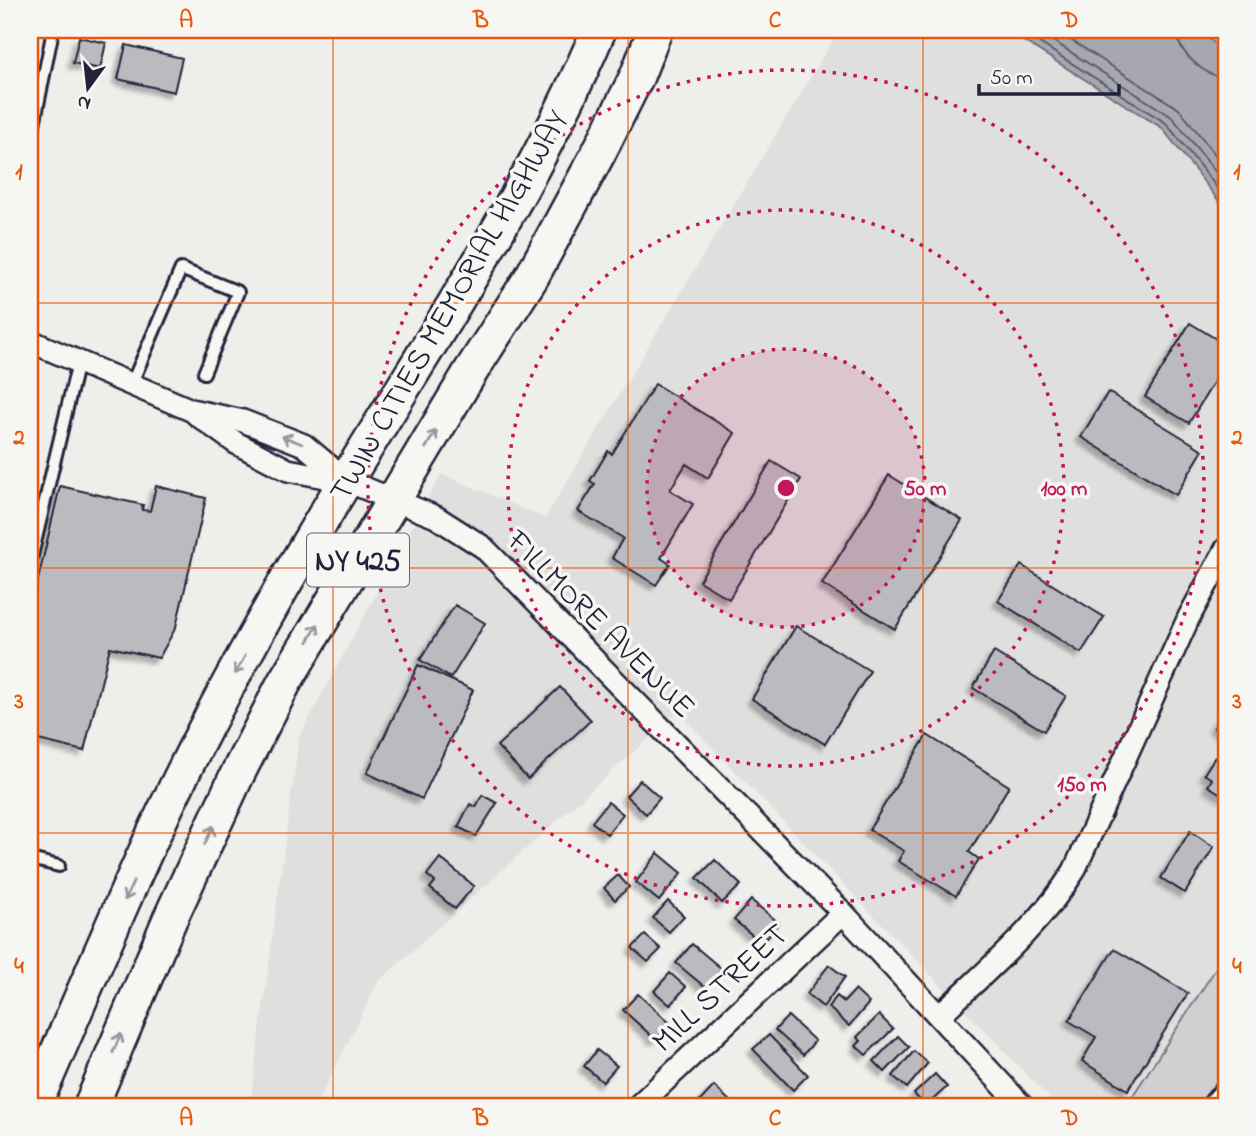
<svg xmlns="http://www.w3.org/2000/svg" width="1256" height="1136" viewBox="0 0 1256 1136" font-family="'Indie Flower',sans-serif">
<defs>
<filter id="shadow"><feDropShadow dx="-5" dy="5" stdDeviation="2" flood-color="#0004"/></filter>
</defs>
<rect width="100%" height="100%" fill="#eeeeeb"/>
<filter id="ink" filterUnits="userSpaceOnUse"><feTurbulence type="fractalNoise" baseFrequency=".0143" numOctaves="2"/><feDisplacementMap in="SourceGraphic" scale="14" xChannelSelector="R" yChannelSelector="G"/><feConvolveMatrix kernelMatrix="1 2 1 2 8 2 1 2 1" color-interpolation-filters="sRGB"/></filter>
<g filter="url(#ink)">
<path fill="#dfdfde" d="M839 30H1006L1162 128 1226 210V953L1126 1106H1057L678 712 378 982 316 1106H250L299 737 441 474 545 518Z"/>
<path fill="#d0d0d1" stroke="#797986" stroke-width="2" d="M1226 953V1106H1126Z"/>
<path fill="#a7a7af" stroke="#727281" stroke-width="2" d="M1006 30H1199L1226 53V210L1162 128Z"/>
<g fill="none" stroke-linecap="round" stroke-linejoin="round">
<g stroke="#575769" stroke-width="2">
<path d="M1019 30 1166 123 1226 199"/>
<path d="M1036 30 1172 117 1226 185"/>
<path d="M1055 30 1179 109 1226 168"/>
<path d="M1176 30C1177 52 1205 77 1226 78"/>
</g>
</g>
<g fill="#bbbbbf" stroke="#22223b" stroke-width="2" filter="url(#shadow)">
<path d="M79 37 106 43 100 69 73 63Z"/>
<path d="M126 45 182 58 174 92 118 79Z"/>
<path d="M1190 323 1226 345V362L1189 423 1145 397Z"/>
<path d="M655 384 735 433 708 478 686 464 670 490 693 504 661 558 670 564 656 585 612 558 623 538 578 511 595 484 590 481 608 451 612 454Z"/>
<path d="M1108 392 1203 450 1176 495 1081 437Z"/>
<path d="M771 461 801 479 729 599 699 581Z"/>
<path d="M889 475 962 520 895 629 822 584Z"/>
<path d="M60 486 143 505 142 510 150 511 156 486 206 498 176 627 159 658 110 647 84 751 30 738V614Z"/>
<path d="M1021 565 1104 617 1081 653 998 601Z"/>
<path d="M455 605 485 623 451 678 420 660Z"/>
<path d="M796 626 870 671 825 744 752 699Z"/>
<path d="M994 652 1066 696 1044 731 973 688Z"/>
<path d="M418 665 473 690 422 799 367 773Z"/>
<path d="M560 687 591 720 528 779 497 746Z"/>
<path d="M1226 707V735L1214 728Z"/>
<path d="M927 735 1009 786 969 852 979 859 956 896 898 861 904 851 869 830Z"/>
<path d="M1215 757 1226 764V797L1208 786 1212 779 1204 774Z"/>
<path d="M640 780 660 798 646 814 626 796Z"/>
<path d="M482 795 497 803 476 836 458 827 470 804 476 807Z"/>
<path d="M608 802 623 814 607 834 592 822Z"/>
<path d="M1190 831 1214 847 1185 893 1161 878Z"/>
<path d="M658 853 682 873 659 901 636 882Z"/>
<path d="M440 858 474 886 455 909 430 888 435 882 427 875Z"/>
<path d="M715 860 741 885 722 903 697 878Z"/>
<path d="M618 875 629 887 615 900 604 888Z"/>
<path d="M751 900 779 923 762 943 734 920Z"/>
<path d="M668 901 684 916 669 932 653 918Z"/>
<path d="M645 935 661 949 648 962 632 948Z"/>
<path d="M692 944 722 969 706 988 676 963Z"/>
<path d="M1114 949 1188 993 1128 1090 1082 1061 1096 1037 1069 1021Z"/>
<path d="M829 965 845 977 823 1007 807 994Z"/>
<path d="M670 973 686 987 670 1005 654 991Z"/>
<path d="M855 990 869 1003 849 1026 828 1007 837 996 844 1002Z"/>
<path d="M638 994 671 1024 656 1040 623 1010Z"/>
<path d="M879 1015 893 1029 866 1055 856 1046 861 1041 857 1037Z"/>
<path d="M788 1016 815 1041 803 1055 775 1030Z"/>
<path d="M769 1035 808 1075 793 1090 753 1049Z"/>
<path d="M898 1036 909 1047 885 1072 874 1061Z"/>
<path d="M597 1050 617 1066 603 1082 584 1066Z"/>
<path d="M914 1051 928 1063 907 1088 893 1076Z"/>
<path d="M935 1074 947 1087 926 1106 914 1094Z"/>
<path d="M714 1086 735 1106H706L700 1101Z"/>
</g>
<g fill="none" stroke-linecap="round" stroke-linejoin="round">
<g stroke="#22223b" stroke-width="16">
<g id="lane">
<path d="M30 145 53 30"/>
<path d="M131 385 181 269 238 292 204 373"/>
<path d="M30 564 78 362"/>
<path d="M30 859 59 866"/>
<path d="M1206 1106 1226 1082"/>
</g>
</g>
<g stroke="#22223b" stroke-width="26">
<g id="street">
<path d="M30 341 191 410 243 421 304 445 347 481 436 517 483 547 843 913 1022 1106"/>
<path d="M196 414 236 443 288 470 346 481"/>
<path d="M939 1016C987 970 1039 927 1074 871L1189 617 1226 549"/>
<path d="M638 1106 843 913"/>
</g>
</g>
<g stroke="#22223b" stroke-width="38">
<g id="primary">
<path d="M34 1106C90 979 142 850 206 727 230 680 256 634 282 588 388 402 515 228 599 30"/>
<path d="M91 1106 170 919 238 773 284 683 471 371 531 278 598 154 637 76 655 30"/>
</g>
</g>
<use href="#lane" stroke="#f6f6f2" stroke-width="10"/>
<use href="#street" stroke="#f6f6f2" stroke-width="21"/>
<use href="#primary" stroke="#f6f6f2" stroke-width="33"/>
</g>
<defs><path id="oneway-shaft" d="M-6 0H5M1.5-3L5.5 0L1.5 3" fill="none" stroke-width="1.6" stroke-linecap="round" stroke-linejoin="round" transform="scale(1.75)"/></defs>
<g stroke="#9797a0">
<use href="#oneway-shaft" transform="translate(431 439) rotate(-59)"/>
<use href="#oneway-shaft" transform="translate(292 440) rotate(-159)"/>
<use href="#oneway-shaft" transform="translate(313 633) rotate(-60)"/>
<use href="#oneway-shaft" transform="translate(240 665) rotate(119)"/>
<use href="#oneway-shaft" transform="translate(209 835) rotate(-65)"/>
<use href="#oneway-shaft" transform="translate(129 891) rotate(115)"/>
<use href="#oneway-shaft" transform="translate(117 1043) rotate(-67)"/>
</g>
</g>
<path fill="none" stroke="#e8590c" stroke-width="2" stroke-opacity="0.55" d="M333 30V1106M628 30V1106M923 30V1106M30 303H1226M30 568H1226M30 833H1226"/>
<circle cx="786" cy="488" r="139" fill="#c2185b" fill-opacity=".12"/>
<g fill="none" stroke="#c2185b" stroke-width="3.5" stroke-dasharray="3.5 7">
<circle cx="786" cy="488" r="139"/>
<circle cx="786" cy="488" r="278"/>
<circle cx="786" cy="488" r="418"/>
</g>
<g text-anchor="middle" stroke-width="7" stroke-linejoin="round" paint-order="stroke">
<rect fill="#f6f6f2" stroke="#626272" stroke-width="2" x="307" y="533.5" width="102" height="53" rx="5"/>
<g font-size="30" font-weight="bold" fill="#22223b">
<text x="358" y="570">NY 425</text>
</g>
<g font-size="32" fill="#22223b" stroke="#f6f6f2">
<text transform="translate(448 305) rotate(-60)" y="11">TWIN CITIES MEMORIAL HIGHWAY</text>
<text transform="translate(602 623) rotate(45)" y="11">FILLMORE AVENUE</text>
<text transform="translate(719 987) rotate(-43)" y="11">MILL STREET</text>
</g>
</g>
<circle cx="786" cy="488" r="10" fill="#c2185b" stroke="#f6f6f2" stroke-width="3.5"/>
<g font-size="21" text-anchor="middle" font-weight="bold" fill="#c2185b" stroke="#f6f6f2" stroke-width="7" stroke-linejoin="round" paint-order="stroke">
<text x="925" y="495">50 m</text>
<text x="1064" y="495">100 m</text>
<text x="1082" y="791">150 m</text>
</g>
<rect width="1256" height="1136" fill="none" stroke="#f6f6f2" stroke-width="77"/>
<g transform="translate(88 88) rotate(195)" stroke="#f6f6f2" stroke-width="5" paint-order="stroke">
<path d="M0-5L12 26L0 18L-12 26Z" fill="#22223b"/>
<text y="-10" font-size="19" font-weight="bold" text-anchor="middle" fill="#22223b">N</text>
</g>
<path d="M979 84v10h140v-10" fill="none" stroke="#22223b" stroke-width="3.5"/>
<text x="990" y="84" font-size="21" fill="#22223b" stroke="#f6f6f2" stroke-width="5" paint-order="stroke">50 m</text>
<rect x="38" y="38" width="1180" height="1060" fill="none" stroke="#e8590c" stroke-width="2.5"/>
<g font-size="23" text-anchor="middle" font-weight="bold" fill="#e8590c">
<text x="186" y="27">A</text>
<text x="481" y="27">B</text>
<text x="775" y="27">C</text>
<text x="1070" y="27">D</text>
<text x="19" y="179">1</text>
<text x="1237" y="179">1</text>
<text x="19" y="444">2</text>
<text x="1237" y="444">2</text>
<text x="19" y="708">3</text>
<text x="1237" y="708">3</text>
<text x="19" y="973">4</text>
<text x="1237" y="973">4</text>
<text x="186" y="1125">A</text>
<text x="481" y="1125">B</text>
<text x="775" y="1125">C</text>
<text x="1070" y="1125">D</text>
</g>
</svg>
